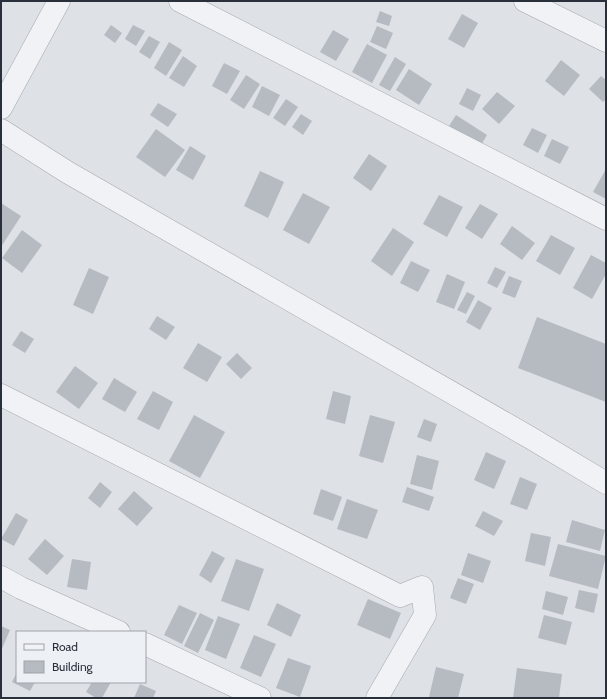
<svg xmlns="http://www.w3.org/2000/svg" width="607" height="699" viewBox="0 0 607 699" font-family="Cabin,sans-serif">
<rect width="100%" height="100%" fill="#dee1e6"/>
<g fill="#b6bbc2">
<path d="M380 11 392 16 389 26 376 22Z"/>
<path d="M462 14 478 23 464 48 448 39Z"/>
<path d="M111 25 122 33 115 43 104 35Z"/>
<path d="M133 25 145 31 136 46 125 39Z"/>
<path d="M377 26 393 33 386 49 370 42Z"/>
<path d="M333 30 349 39 336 61 320 52Z"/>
<path d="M149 36 160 42 150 59 139 52Z"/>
<path d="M169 42 182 50 166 76 154 68Z"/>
<path d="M367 44 387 55 372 83 352 72Z"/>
<path d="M183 56 197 66 184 87 169 78Z"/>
<path d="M395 57 406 64 390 91 379 85Z"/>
<path d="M561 60 580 75 564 96 545 81Z"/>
<path d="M224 63 240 71 227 94 212 86Z"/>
<path d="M409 69 432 84 419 105 396 90Z"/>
<path d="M246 75 260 84 244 109 230 100Z"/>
<path d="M601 76 606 80V99L603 102 589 89Z"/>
<path d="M262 86 280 95 269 116 252 107Z"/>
<path d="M467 88 481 95 473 111 459 104Z"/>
<path d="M497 92 515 106 499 124 482 109Z"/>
<path d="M286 99 298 107 285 126 273 118Z"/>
<path d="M158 103 177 114 168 127 150 115Z"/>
<path d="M301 114 312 121 303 135 292 127Z"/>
<path d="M456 115 487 135 478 150 446 131Z"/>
<path d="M532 128 547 135 538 153 523 145Z"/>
<path d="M156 129 185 150 165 177 136 157Z"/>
<path d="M552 139 569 147 560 164 544 156Z"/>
<path d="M190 146 206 156 193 180 176 170Z"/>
<path d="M369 154 387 166 371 191 353 178Z"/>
<path d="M606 169V199L593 192Z"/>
<path d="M260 171 284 182 268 218 244 206Z"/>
<path d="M303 193 330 207 309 244 283 230Z"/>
<path d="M439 195 463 207 447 237 423 224Z"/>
<path d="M1 203 21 216 1 247Z"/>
<path d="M480 204 498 214 482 239 465 228Z"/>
<path d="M512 226 535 243 522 260 500 244Z"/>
<path d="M393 228 414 242 392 276 371 261Z"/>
<path d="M22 230 42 245 22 273 2 258Z"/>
<path d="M551 235 575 248 560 275 536 261Z"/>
<path d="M591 255 606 263V274L592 299 573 288Z"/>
<path d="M411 261 430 270 418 292 400 283Z"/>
<path d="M495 267 506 272 497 288 487 283Z"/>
<path d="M89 268 109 277 93 314 73 305Z"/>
<path d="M447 274 465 282 454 309 436 302Z"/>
<path d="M509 276 522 281 515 298 502 293Z"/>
<path d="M467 292 475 296 466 314 457 310Z"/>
<path d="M478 300 492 308 480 330 466 322Z"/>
<path d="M157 316 175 327 166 340 149 329Z"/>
<path d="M537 317 606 344V402L518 368Z"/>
<path d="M21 331 34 339 25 353 12 345Z"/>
<path d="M198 343 222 357 207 382 183 368Z"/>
<path d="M237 353 252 368 241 379 226 364Z"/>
<path d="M75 366 98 383 79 409 56 392Z"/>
<path d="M114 378 137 392 125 412 102 399Z"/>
<path d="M153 391 173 402 159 430 137 419Z"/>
<path d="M333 391 351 396 345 424 326 419Z"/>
<path d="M194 415 225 432 200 478 169 461Z"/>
<path d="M370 415 395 422 383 463 359 456Z"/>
<path d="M424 419 437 424 431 442 417 437Z"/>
<path d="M486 452 506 461 494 489 474 480Z"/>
<path d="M417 455 439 461 432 490 410 484Z"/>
<path d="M520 477 537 484 527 510 510 504Z"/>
<path d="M100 482 112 492 100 508 88 498Z"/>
<path d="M407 487 434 497 429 511 402 502Z"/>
<path d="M321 489 342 497 333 521 313 514Z"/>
<path d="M134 491 153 508 137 526 118 509Z"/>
<path d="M347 499 378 510 367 539 337 529Z"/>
<path d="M483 511 503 521 494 536 475 526Z"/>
<path d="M16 513 28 520 14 546 1 539Z"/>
<path d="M572 520 605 530 600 551 566 542Z"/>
<path d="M531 533 551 537 545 566 525 561Z"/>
<path d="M45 539 64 556 47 575 28 559Z"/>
<path d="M558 544 606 556 598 589 549 576Z"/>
<path d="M212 551 225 558 211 583 199 575Z"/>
<path d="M468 553 491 561 483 583 461 575Z"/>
<path d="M72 559 91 562 87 590 67 587Z"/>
<path d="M236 559 264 569 249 611 221 601Z"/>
<path d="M458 578 474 584 466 604 450 598Z"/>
<path d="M579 590 598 594 594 613 575 608Z"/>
<path d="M546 591 568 597 563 615 542 609Z"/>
<path d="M368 599 401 613 390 639 357 625Z"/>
<path d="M277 603 301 615 291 637 267 625Z"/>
<path d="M179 605 197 613 182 644 164 635Z"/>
<path d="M200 613 214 620 198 653 184 646Z"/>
<path d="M544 615 572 622 566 645 538 638Z"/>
<path d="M218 616 240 624 226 659 205 650Z"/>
<path d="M1 626 10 630 1 651Z"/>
<path d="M254 635 276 644 261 677 240 668Z"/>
<path d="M288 658 311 666 300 697 276 688Z"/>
<path d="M436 667 464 674 458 698 429 697Z"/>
<path d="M517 668 562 674 559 698H513Z"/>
<path d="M17 672V682H35L30 691 12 682Z"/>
<path d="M92 682H111L102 698H96L86 692Z"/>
<path d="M140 684 156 691 153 698H134Z"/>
</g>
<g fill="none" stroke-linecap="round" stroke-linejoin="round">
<g stroke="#a4a8af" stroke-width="23">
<g id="minor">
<path d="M180 1 606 219"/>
<path d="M525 1 606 41"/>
<path d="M1 108 59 1"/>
<path d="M1 395 400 596 422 587 425 615 377 698"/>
<path d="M1 577 21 588 119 632"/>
<path d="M145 644 260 698"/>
</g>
</g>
<g stroke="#a4a8af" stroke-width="23">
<path id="tertiary" d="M1 130 67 172 529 437 606 483"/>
</g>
<use href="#minor" stroke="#f0f2f5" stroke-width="22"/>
<use href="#tertiary" stroke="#f0f2f5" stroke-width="22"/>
</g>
<rect width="607" height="699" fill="none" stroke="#29303b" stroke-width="4"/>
<rect x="16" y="631" width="130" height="52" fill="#edf0f4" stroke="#9fa3aa"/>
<rect x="24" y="644" width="20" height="6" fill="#f0f2f5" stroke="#9fa3aa"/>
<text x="52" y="651" font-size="12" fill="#29303b">Road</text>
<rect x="24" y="661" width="20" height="12" fill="#b6bbc2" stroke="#9fa3aa"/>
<text x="52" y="671" font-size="12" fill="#29303b">Building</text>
</svg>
